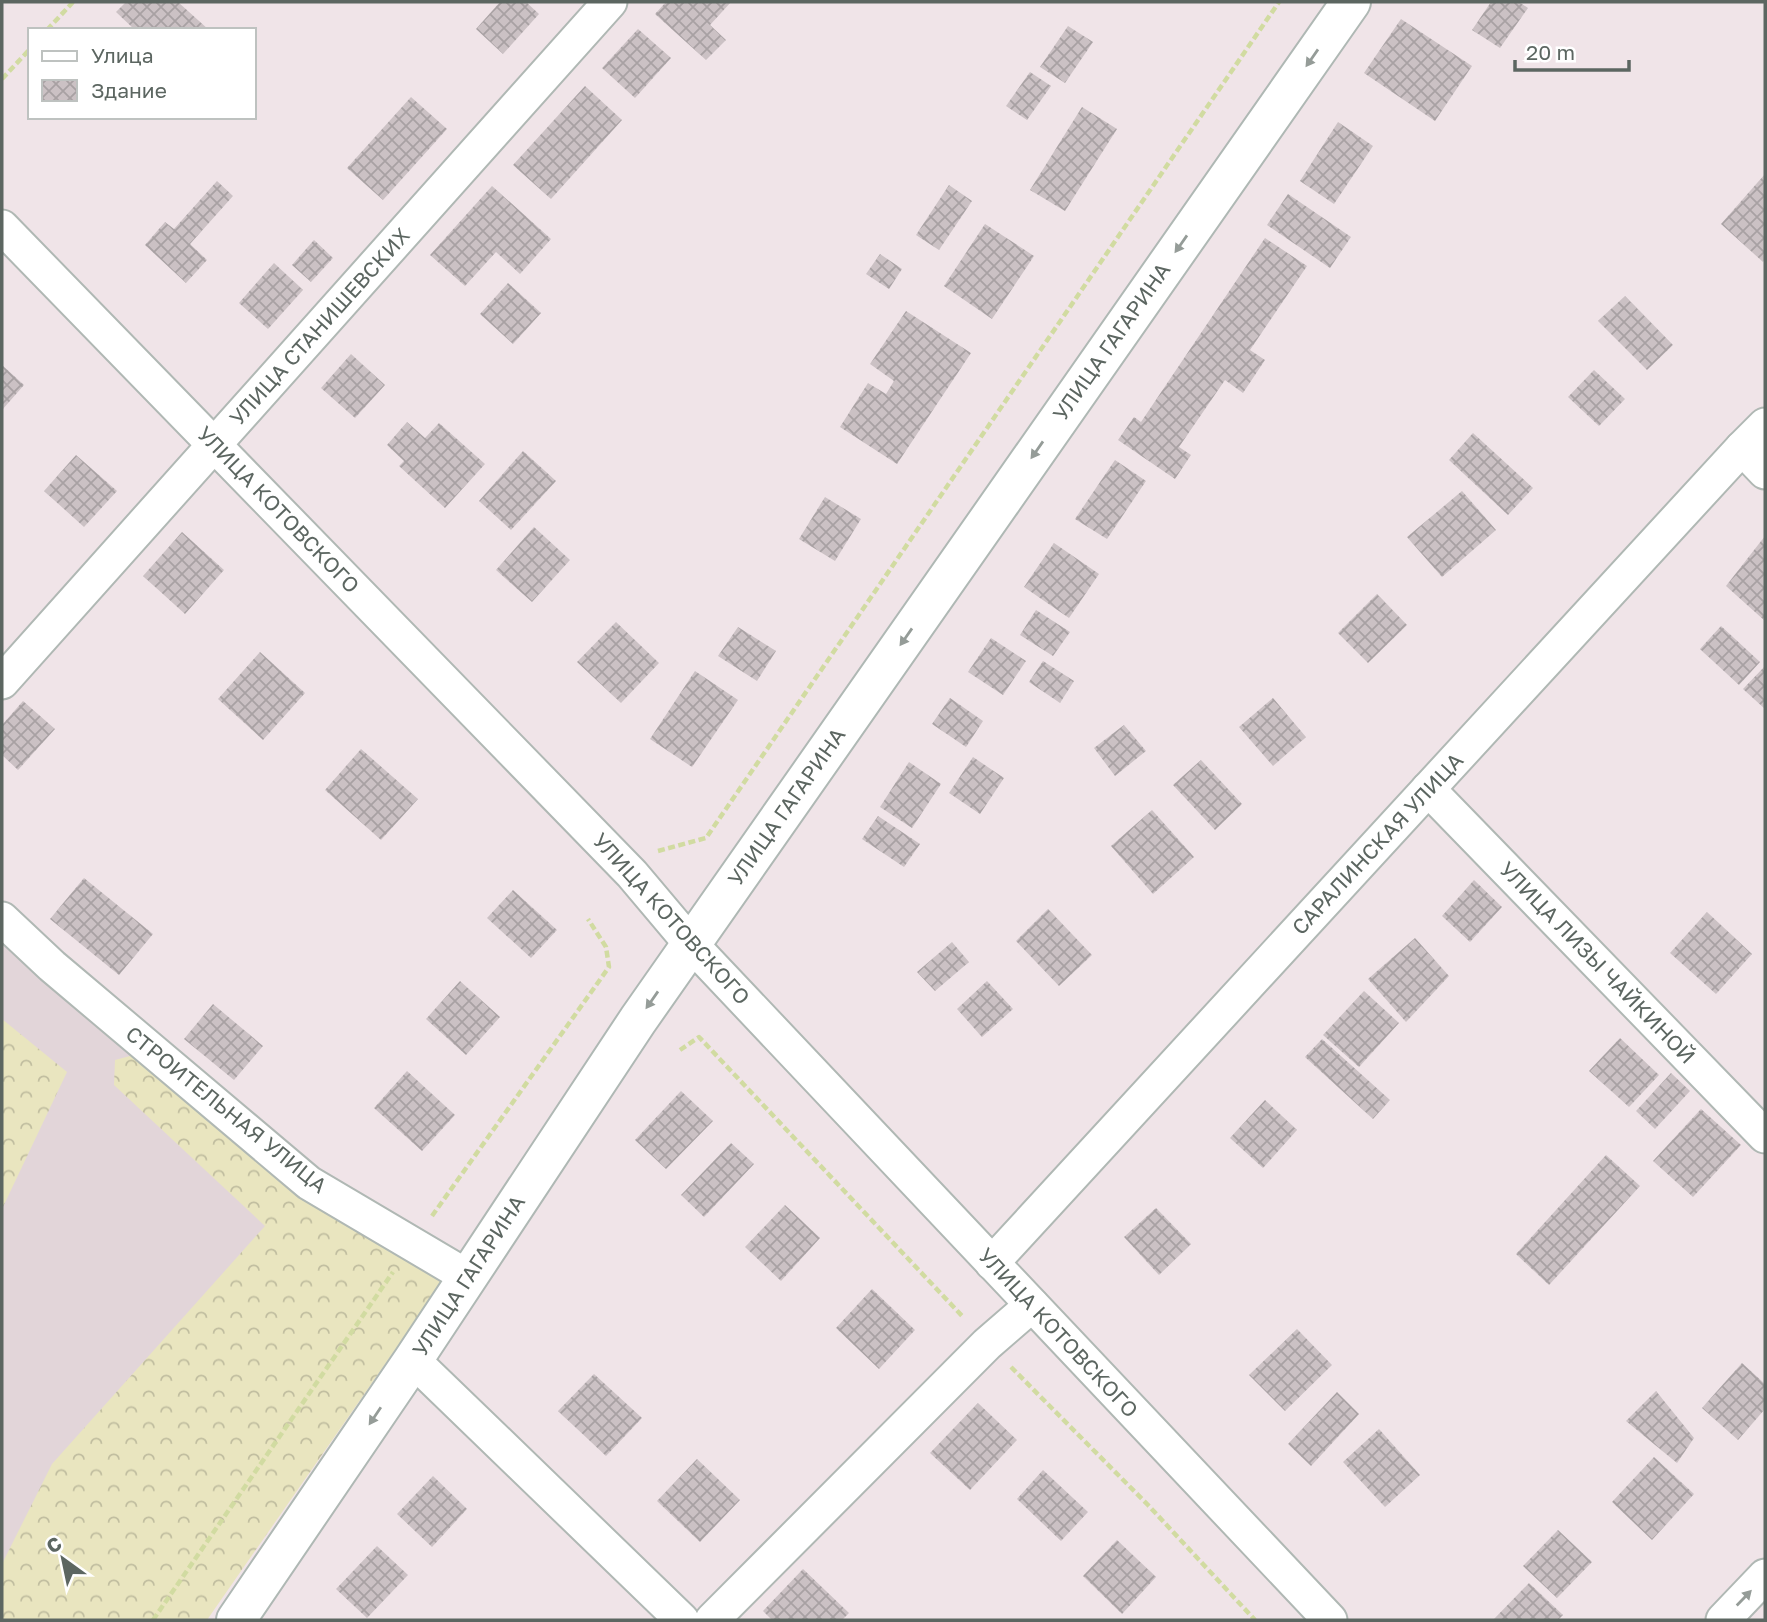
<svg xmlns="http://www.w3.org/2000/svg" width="1767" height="1622" viewBox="0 0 1767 1622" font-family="'Golos Text',sans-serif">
<defs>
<pattern id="forest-crowns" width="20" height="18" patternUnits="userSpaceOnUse" patternTransform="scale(1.75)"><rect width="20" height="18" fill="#e9e5bf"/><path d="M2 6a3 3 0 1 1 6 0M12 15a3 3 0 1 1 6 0" fill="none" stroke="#c0bd9f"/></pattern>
<pattern id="building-cross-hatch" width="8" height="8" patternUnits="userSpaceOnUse" patternTransform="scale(1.75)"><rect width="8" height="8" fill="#cbc1c4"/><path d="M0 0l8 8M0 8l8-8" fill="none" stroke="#a8a1a3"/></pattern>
</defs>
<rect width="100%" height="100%" fill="#f0e4e8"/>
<path fill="#e2d5d9" d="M2 944 359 1244 2 1620Z"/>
<g fill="url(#forest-crowns)">
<path d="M2 1019 67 1072 2 1209Z"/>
<path d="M141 1053 443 1281 207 1620H2V1564L52 1464 265 1226 114 1085 115 1060Z"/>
</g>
<g fill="url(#building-cross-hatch)">
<path d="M126 2H178L209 30H135L116 12Z"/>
<path d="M500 2H526L539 14 503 54 476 29Z"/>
<path d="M666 2H731L710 25 726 40 706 60 655 14Z"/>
<path d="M1491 2H1519L1528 8 1500 48 1472 30Z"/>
<path d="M1401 19 1472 66 1435 121 1364 73Z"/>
<path d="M1068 26 1093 42 1065 83 1040 67Z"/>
<path d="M638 29 671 58 635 98 602 68Z"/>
<path d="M1030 72 1051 86 1027 120 1006 106Z"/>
<path d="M585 86 622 120 551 199 513 165Z"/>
<path d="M411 97 447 129 383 200 347 168Z"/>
<path d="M1082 107 1117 129 1065 211 1030 190Z"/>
<path d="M1338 122 1373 146 1334 204 1300 181Z"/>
<path d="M1765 174V259L1763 262 1721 224Z"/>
<path d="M217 181 233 196 190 244 207 260 186 283 145 245 165 222 174 229Z"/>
<path d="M949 185 972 201 939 250 916 235Z"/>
<path d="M492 186 551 239 520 274 496 252 465 286 430 255Z"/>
<path d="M1288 194 1351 237 1330 268 1267 225Z"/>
<path d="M985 224 1034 256 992 319 944 286Z"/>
<path d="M1265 238 1307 266 1250 350 1265 360 1243 393 1225 380 1179 447 1191 455 1175 479 1118 440 1134 417 1141 422Z"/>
<path d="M314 240 333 258 311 282 292 265Z"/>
<path d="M880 254 902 269 889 289 866 274Z"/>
<path d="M274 263 303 290 268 329 239 303Z"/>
<path d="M508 283 541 313 513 344 480 314Z"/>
<path d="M1625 296 1673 345 1647 370 1598 321Z"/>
<path d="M906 311 971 353 897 464 840 427 868 383 886 394 894 381 870 364Z"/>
<path d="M351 354 385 385 355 418 321 388Z"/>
<path d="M2 365 24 385 2 410Z"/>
<path d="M1594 370 1625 399 1599 426 1568 397Z"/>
<path d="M407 422 425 438 439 423 485 464 445 508 399 466 404 461 387 445Z"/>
<path d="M1473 433 1533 488 1508 515 1449 460Z"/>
<path d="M523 451 556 481 511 530 479 501Z"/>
<path d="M76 455 117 491 84 527 44 491Z"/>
<path d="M1115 460 1146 481 1107 539 1075 519Z"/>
<path d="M1462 491 1496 530 1442 577 1407 537Z"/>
<path d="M825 497 861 519 835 561 799 539Z"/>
<path d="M534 527 570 560 532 602 496 570Z"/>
<path d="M182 532 224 570 185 614 143 576Z"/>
<path d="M1765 536V621L1726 586Z"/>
<path d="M1054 543 1099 574 1069 618 1024 587Z"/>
<path d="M1377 594 1407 625 1368 663 1338 633Z"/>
<path d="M1036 610 1070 632 1053 656 1020 635Z"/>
<path d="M616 622 659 663 621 703 577 662Z"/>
<path d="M1721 626 1760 662 1739 685 1700 649Z"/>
<path d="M738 627 776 651 757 681 718 656Z"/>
<path d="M991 638 1026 661 1003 695 968 672Z"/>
<path d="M260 652 305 693 263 740 218 699Z"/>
<path d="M1043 661 1074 681 1060 703 1029 682Z"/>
<path d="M1765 666V709L1743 689Z"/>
<path d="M695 671 738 700 692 767 650 739Z"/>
<path d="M950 698 983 721 966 747 932 724Z"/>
<path d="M1273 698 1306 737 1273 766 1239 727Z"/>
<path d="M23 701 55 729 18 770 2 755V725Z"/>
<path d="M1124 725 1146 751 1115 776 1094 748Z"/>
<path d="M361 749 418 799 381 840 325 790Z"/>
<path d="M973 757 1004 778 980 814 949 793Z"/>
<path d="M1201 760 1242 804 1215 830 1173 785Z"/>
<path d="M909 762 941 784 912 828 880 807Z"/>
<path d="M1152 810 1194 857 1153 894 1111 846Z"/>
<path d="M878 816 920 844 904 867 862 839Z"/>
<path d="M84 878 153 934 119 975 50 919Z"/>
<path d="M1474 880 1502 907 1470 942 1442 916Z"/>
<path d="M513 890 557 930 531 958 487 918Z"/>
<path d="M1048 909 1092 955 1059 986 1016 941Z"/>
<path d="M1707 912 1752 954 1716 994 1670 953Z"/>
<path d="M1415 938 1449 976 1406 1022 1368 979Z"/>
<path d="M952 942 969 962 935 991 917 972Z"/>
<path d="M460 981 500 1017 466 1055 426 1019Z"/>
<path d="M987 981 1013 1009 982 1037 957 1009Z"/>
<path d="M1364 991 1399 1023 1359 1067 1323 1035Z"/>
<path d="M213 1004 263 1046 234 1080 184 1039Z"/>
<path d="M1620 1038 1659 1075 1629 1107 1589 1071Z"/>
<path d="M1322 1039 1390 1100 1373 1119 1305 1057Z"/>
<path d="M407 1071 455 1115 422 1151 374 1108Z"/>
<path d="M1671 1073 1690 1091 1655 1129 1636 1111Z"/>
<path d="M681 1091 713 1121 666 1169 635 1140Z"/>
<path d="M1265 1100 1297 1130 1263 1168 1230 1138Z"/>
<path d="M1701 1109 1741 1145 1693 1197 1653 1161Z"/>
<path d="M731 1143 754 1164 704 1217 681 1195Z"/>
<path d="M1606 1155 1640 1186 1549 1285 1516 1254Z"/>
<path d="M785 1205 820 1238 781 1281 745 1247Z"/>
<path d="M1156 1208 1191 1244 1159 1275 1124 1237Z"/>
<path d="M872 1289 915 1330 879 1369 836 1328Z"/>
<path d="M1297 1329 1332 1365 1285 1411 1249 1375Z"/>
<path d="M1742 1363 1765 1384V1409L1738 1440 1702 1408Z"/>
<path d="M594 1374 642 1418 606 1456 558 1411Z"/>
<path d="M1656 1391 1694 1438 1677 1463 1626 1421Z"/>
<path d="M1337 1392 1359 1414 1311 1466 1288 1444Z"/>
<path d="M978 1403 1017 1440 970 1490 930 1453Z"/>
<path d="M1379 1429 1420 1475 1385 1507 1343 1462Z"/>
<path d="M1654 1457 1694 1494 1652 1540 1612 1502Z"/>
<path d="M697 1459 740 1500 700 1542 657 1501Z"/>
<path d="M1043 1470 1088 1512 1061 1541 1017 1499Z"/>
<path d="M433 1476 467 1509 432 1547 397 1514Z"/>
<path d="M1558 1530 1592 1562 1557 1598 1523 1566Z"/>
<path d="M1117 1540 1156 1577 1122 1614 1083 1576Z"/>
<path d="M377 1546 408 1575 367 1618 336 1589Z"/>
<path d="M803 1569 849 1613 842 1620H772L763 1611Z"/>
<path d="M1529 1583 1563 1615 1558 1620H1493Z"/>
</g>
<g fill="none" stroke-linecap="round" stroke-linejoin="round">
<g stroke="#b0b8b4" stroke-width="37">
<g id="street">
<path d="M2 227 632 874 691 944 1330 1620"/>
<path d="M1742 448 1765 472"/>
<path d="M2 682 610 2"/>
<path d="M1428 789 1765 1136"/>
<path d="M2 919 52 966 309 1183 468 1277"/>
<path d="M992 1263 1742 448 1765 425"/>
<path d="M413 1360 682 1620"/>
<path d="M712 1620 987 1344 1032 1305"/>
<path d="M1723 1620 1765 1576"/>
</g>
</g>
<g stroke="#afb8b4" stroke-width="42">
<path id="secondary" d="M236 1620 413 1360 638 1020 1351 2"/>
</g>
<g stroke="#d1dba1" stroke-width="4.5" stroke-dasharray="7 3.5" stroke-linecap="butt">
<path d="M47 30 73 2"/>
<path d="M2 79 30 49"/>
<path d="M658 851 706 838 1279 2"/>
<path d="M680 1050 699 1037 964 1318"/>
<path d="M432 1216 609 967 606 947 588 919"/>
<path d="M1011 1367 1148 1505 1255 1620"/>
<path d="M153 1620 393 1272"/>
</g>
<use href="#street" stroke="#fff" stroke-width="33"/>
<use href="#secondary" stroke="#fff" stroke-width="38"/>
</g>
<defs><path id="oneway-solid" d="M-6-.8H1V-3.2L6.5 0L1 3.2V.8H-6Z" transform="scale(1.75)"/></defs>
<g fill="#959c98">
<use href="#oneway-solid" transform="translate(1312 58) rotate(125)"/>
<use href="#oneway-solid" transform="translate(1181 244) rotate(125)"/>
<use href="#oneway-solid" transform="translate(1037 450) rotate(125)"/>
<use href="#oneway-solid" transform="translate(906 637) rotate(125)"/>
<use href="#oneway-solid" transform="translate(652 1000) rotate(125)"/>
<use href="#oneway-solid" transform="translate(375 1416) rotate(124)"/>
<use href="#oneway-solid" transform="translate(1744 1598) rotate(-46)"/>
</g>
<g text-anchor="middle" stroke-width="5" stroke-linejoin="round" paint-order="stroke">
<g font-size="21" fill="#5c6661" stroke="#fff">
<text transform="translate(320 327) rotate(-48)" y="7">УЛИЦА СТАНИШЕВСКИХ</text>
<text transform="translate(1112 342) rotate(-55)" y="7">УЛИЦА ГАГАРИНА</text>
<text transform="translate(278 510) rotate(46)" y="7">УЛИЦА КОТОВСКОГО</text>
<text transform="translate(787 807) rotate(-55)" y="7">УЛИЦА ГАГАРИНА</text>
<text transform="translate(1378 844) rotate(-47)" y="7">САРАЛИНСКАЯ УЛИЦА</text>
<text transform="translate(671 919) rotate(48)" y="7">УЛИЦА КОТОВСКОГО</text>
<text transform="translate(1597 963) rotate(46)" y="7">УЛИЦА ЛИЗЫ ЧАЙКИНОЙ</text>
<text transform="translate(226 1110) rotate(39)" y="7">СТРОИТЕЛЬНАЯ УЛИЦА</text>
<text transform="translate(469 1276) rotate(-57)" y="7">УЛИЦА ГАГАРИНА</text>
<text transform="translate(1058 1333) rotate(47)" y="7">УЛИЦА КОТОВСКОГО</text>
</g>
</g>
<rect width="1767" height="1622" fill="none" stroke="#5c6661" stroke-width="7"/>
<rect x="28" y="28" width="228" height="91" fill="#ffffff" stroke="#bec2c0" stroke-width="2"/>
<rect x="42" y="51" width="35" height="10" fill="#ffffff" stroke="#bec2c0" stroke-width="2"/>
<text x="91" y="63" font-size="21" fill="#5c6661">Улица</text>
<rect x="42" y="80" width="35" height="21" fill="url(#building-cross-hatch)" stroke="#bec2c0" stroke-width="2"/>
<text x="91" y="98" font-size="21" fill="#5c6661">Здание</text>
<g transform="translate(63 1559) rotate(327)" stroke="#ffffff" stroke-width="5" paint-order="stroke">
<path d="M0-5L12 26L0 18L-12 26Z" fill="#5c6661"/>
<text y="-10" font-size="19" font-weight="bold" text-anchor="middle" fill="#5c6661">С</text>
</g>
<path d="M1515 60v10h114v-10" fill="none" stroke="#5c6661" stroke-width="3.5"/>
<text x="1526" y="60" font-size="21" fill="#5c6661" stroke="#ffffff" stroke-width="5" paint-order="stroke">20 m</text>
</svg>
